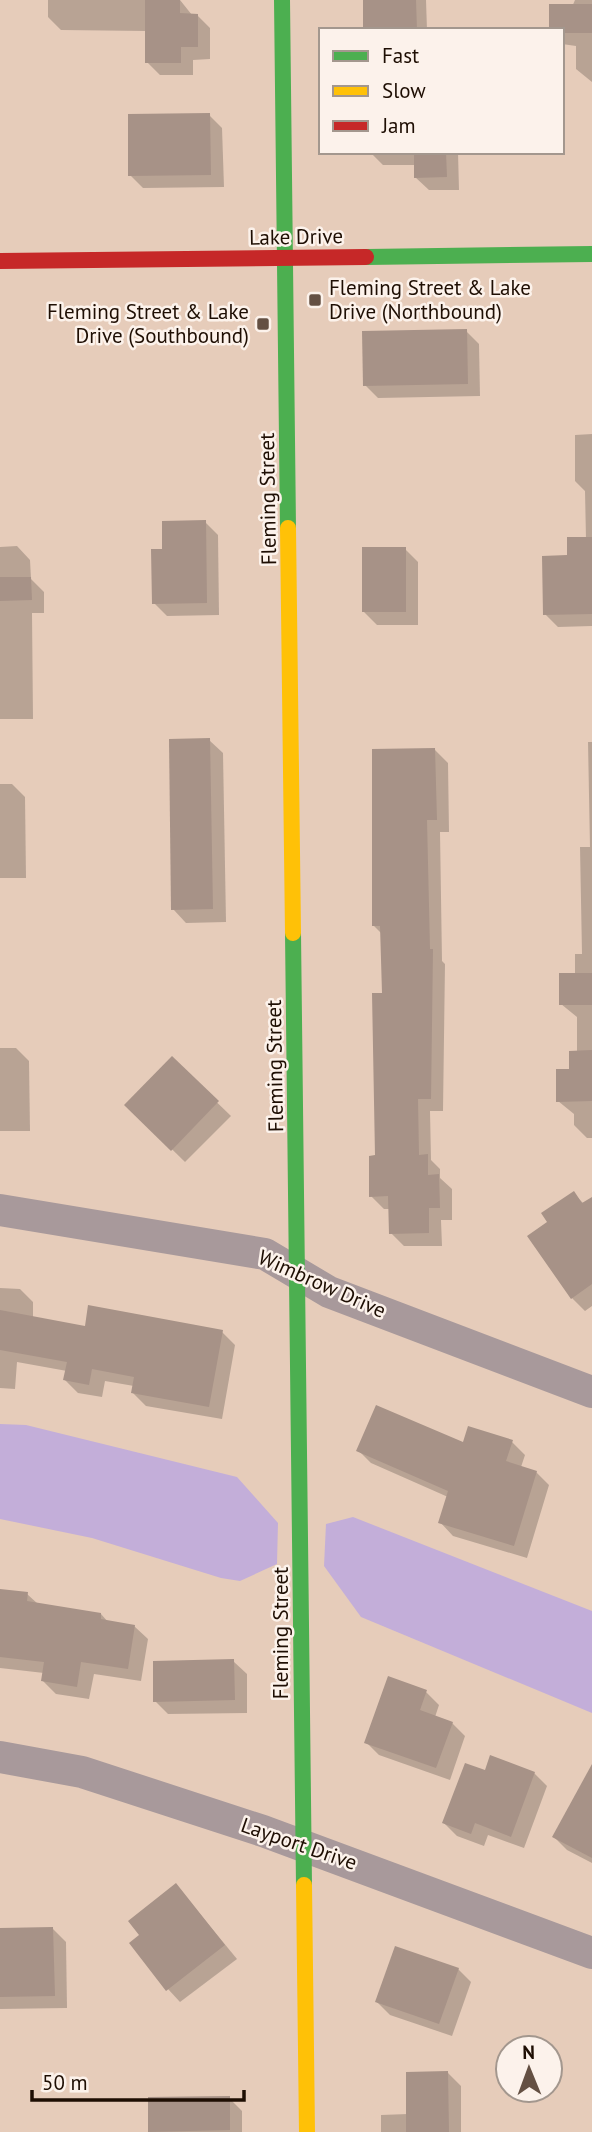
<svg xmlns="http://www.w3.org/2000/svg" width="592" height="2132" viewBox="0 0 592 2132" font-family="'PT Sans',sans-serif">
<rect width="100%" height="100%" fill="#e6ccba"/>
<g fill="#c3aed9">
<path d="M0 1424 26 1425 237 1477 278 1523 277 1564 240 1581 221 1578 92 1538 0 1519Z"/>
<path d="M353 1517 592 1611V1713L361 1617 324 1566 326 1524Z"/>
</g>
<g fill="#0003">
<path d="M48 0H180L192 15H197L210 28V59L193 60V75H160L147 62V31L61 30 48 17Z"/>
<path d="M364 0H426L427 30H365Z"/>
<path d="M575 0H592V82L576 69V46L562 44V30Z"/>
<path d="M209 115 222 128 224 187 143 188 130 175Z"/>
<path d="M370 152H458L459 190H429L415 177V165H383Z"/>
<path d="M466 331 479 344 480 396 378 398 365 385Z"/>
<path d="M592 434V626L558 627 545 614 569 557 586 539 585 491 575 481V435Z"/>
<path d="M205 522 218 535 219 615 167 616 154 603 164 550Z"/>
<path d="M17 546 30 560 31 579 44 592V613H32L33 719H0V547Z"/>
<path d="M405 549 418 562V625H377L364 612Z"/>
<path d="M209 740 223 753 226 922 186 923 173 909Z"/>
<path d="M588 742H592V1138H587L574 1125V1114L558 1101 577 1052V1017L561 1004 575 975V954H582L580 847H590Z"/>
<path d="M435 750 448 763 449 832H440L442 961 445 964 443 1111H430L431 1160 440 1169V1178L452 1189V1220H441L442 1246H404L391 1233 390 1209H384L371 1196 377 1157 384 995 382 934 374 926Z"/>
<path d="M0 784H12L25 797 26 878H0Z"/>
<path d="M0 1048H16L29 1061 30 1131H0Z"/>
<path d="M172 1059 231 1116 185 1162 127 1105Z"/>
<path d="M574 1194 584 1204 592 1199V1306L585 1311 572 1298 550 1222Z"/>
<path d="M0 1288 20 1289 33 1302V1318L86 1328 222 1332 235 1345 222 1419 146 1406 133 1393 134 1386 105 1381 102 1397 78 1393 65 1380 67 1371 17 1362 15 1389 0 1388Z"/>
<path d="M512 1442 525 1455 521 1467 536 1472 549 1485 527 1558 453 1536 440 1522 448 1497 371 1463 358 1450Z"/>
<path d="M0 1591 27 1594 38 1604 101 1614 108 1622 134 1626 148 1639 141 1681 94 1674 89 1699 56 1694 43 1681 44 1673 0 1668Z"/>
<path d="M233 1661 247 1674V1713L168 1714 155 1701Z"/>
<path d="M426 1692 439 1705 435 1717 452 1723 465 1736 450 1780 379 1755 366 1742Z"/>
<path d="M486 1772 534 1773 547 1786 524 1848 488 1835 484 1846 457 1836 444 1823Z"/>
<path d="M592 1792V1863L567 1850 554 1837Z"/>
<path d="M176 1885 237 1959 180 2002 168 1989 142 1935Z"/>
<path d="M53 1929 66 1942 67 2008 0 2009V1930Z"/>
<path d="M458 1969 471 1982 452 2036 390 2015 377 2002Z"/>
<path d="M448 2073 461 2086V2132H381V2115L408 2114Z"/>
<path d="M229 2098 242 2111V2132H150V2099Z"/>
</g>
<g fill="#a79287">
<path d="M145 0H180V13L198 14V47H181V63H145Z"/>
<path d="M363 0H416L417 30H363Z"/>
<path d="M549 4H592V33H562V30H549Z"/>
<path d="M210 113 211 175 128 176V114Z"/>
<path d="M414 152H446L447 177 414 178Z"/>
<path d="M467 329 468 384 363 386 362 331Z"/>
<path d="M206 520 207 603 152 604 151 549H162V521Z"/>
<path d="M567 537H592V614L543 615 542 556 567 555Z"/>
<rect x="362" y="547" width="44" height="65"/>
<path d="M0 577H31L32 600 0 601Z"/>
<path d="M210 738 213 909 171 910 169 739Z"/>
<path d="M435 748 437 820H427L430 949H433L431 1099H418L419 1155 428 1154V1175L439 1174 440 1208H429V1233L389 1234 388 1196 369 1197V1156L375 1155 372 993H382L380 926H372V749Z"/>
<rect x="559" y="973" width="33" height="32"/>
<path d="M592 1050V1101L556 1102V1069H569V1051Z"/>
<path d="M172 1056 219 1101 171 1151 124 1105Z"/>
<path d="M574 1191 582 1203 592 1197V1284L571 1299 527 1236 547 1222 541 1213Z"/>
<path d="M88 1305 223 1330 209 1407 131 1393 134 1377 92 1369 89 1385 63 1380 67 1362 0 1350V1310L85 1326Z"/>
<path d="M376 1405 463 1442 468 1426 513 1440 506 1461 537 1471 514 1546 438 1523 448 1491 356 1451Z"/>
<path d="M0 1589 28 1592 27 1601 101 1613V1619L135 1625 128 1669 81 1662 77 1687 41 1681 44 1662 0 1657Z"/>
<path d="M234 1659 235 1700 153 1702V1661Z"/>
<path d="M388 1676 427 1690 420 1710 453 1722 436 1768 364 1743Z"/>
<path d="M490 1755 535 1772 511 1837 475 1823 471 1834 442 1823 465 1763 485 1770Z"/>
<path d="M592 1764V1858L552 1837Z"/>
<path d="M176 1883 225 1945 166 1991 129 1943 139 1935 128 1921Z"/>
<path d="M53 1927 55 1996 0 1997V1928Z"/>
<path d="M395 1946 459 1968 439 2024 375 2002Z"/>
<path d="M448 2071 449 2132H406V2072Z"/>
<path d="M230 2096V2130L148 2132V2097Z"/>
</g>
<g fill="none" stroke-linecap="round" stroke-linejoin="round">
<g stroke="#a8999b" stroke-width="32">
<path d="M0 1210 265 1254 329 1292 592 1392"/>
<path d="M0 1757 82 1772 263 1831 592 1953"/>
</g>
<g stroke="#4caf50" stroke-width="16">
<path d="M282 0 288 528"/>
<path d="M366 257 592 254"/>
<path d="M293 933 304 1885"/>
</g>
<g stroke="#ffc107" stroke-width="16">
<path d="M288 528 293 933"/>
<path d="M304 1885 307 2132"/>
</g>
<path stroke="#c62828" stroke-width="16" d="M0 261 366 257"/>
</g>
<g fill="#645043" stroke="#fcf2eb" stroke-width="2.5">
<rect x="308" y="293" width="14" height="14" rx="3.5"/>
<rect x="256" y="317" width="14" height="14" rx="3.5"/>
</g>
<g text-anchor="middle" stroke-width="5" stroke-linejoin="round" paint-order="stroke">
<g font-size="21" fill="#1e0e03" stroke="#fcf2eb">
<text transform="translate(296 237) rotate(-1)" y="7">Lake Drive</text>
<text transform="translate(268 499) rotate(-91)" y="7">Fleming Street</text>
<text transform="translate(275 1066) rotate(-91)" y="7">Fleming Street</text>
<text transform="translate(322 1284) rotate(24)" y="7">Wimbrow Drive</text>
<text transform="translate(281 1633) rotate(-90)" y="7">Fleming Street</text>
<text transform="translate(299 1844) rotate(19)" y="7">Layport Drive</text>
</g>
<g font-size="21" fill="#1e0e03" stroke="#fcf2eb" text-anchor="start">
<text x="329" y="295">Fleming Street &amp; Lake<tspan x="329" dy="24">Drive (Northbound)</tspan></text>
<text x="249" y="319" text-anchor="end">Fleming Street &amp; Lake<tspan x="249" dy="24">Drive (Southbound)</tspan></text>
</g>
</g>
<rect x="319" y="28" width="245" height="126" fill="#fcf2eb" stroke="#a3978e" stroke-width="2"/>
<rect x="333" y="51" width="35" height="10" fill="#4caf50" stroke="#a3978e" stroke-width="2"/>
<text x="382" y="63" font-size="21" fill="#1e0e03">Fast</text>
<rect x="333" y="86" width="35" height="10" fill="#ffc107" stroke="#a3978e" stroke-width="2"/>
<text x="382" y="98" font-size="21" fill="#1e0e03">Slow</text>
<rect x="333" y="121" width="35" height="10" fill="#c62828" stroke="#a3978e" stroke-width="2"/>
<text x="382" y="133" font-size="21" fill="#1e0e03">Jam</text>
<g transform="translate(529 2069) rotate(359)"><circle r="33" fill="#fcf2eb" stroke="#a3978e" stroke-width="2"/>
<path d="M0-5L12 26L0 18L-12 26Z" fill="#645043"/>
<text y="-10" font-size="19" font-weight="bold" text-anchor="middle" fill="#1e0e03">N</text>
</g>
<path d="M32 2090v10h212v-10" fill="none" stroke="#1e0e03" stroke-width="3.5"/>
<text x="42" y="2090" font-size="21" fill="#1e0e03" stroke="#fcf2eb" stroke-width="5" paint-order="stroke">50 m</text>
</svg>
